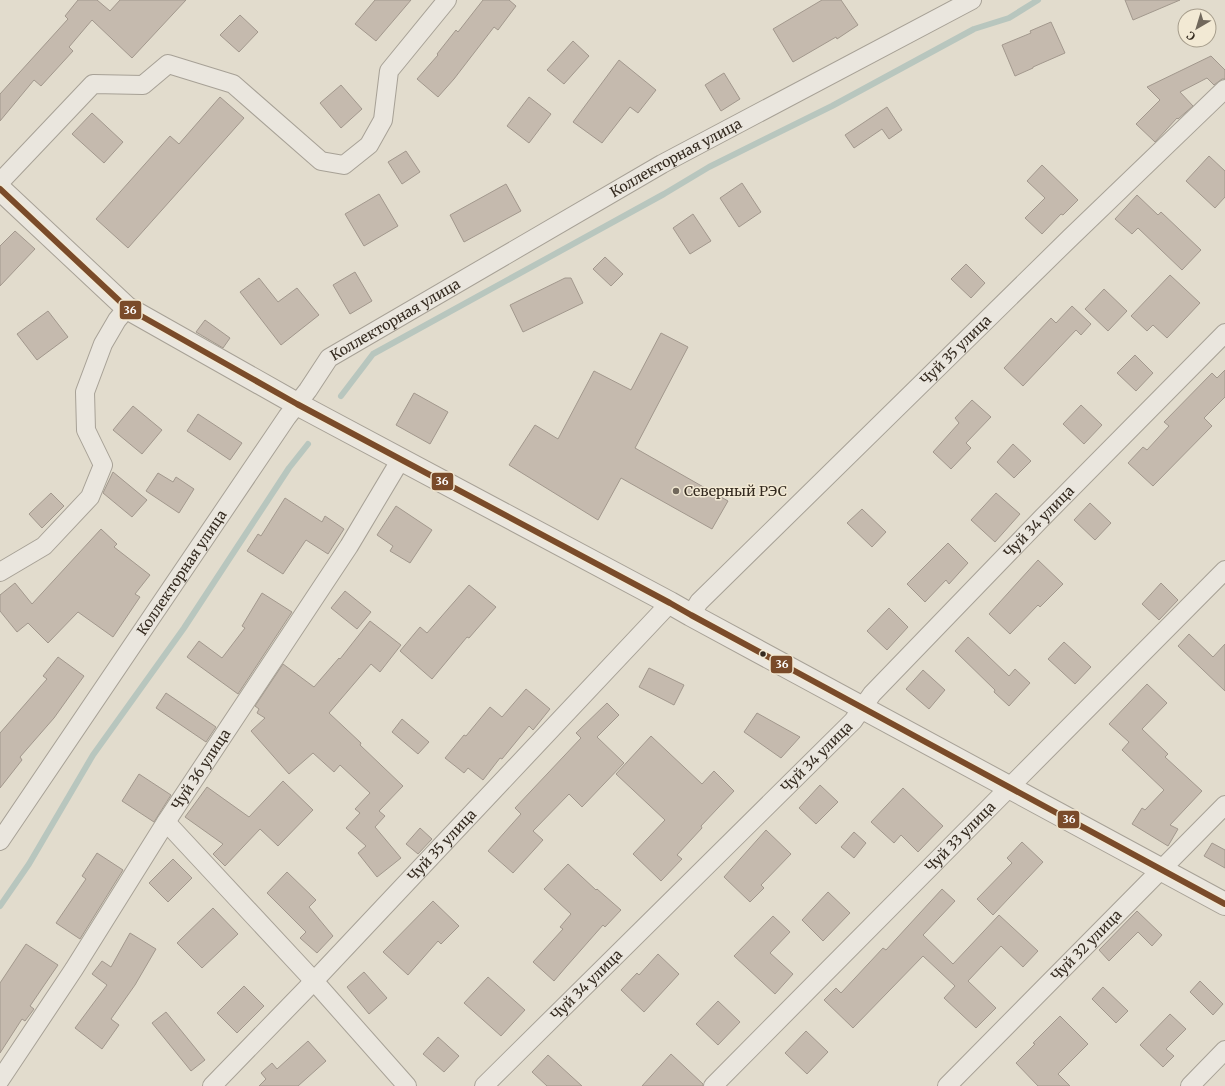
<svg xmlns="http://www.w3.org/2000/svg" width="1225" height="1086" viewBox="0 0 1225 1086" font-family="Merriweather,serif">
<rect width="100%" height="100%" fill="#e2dccd"/>
<g fill="none" stroke-linecap="round" stroke-linejoin="round">
<g stroke="#b8c6be" stroke-width="6">
<path d="M341 396 373 354 664 194 709 167 832 106 974 29 1009 18 1038 0"/>
<path d="M0 906 29 864 93 755 184 628 289 468 308 444"/>
</g>
</g>
<g fill="#c5baae" stroke="#a2988d">
<path d="M78 0H97L110 11 120 0H186L132 58 92 20 69 47 73 51 41 86 34 80 0 121V94L68 19 65 16Z"/>
<path d="M375 0H411L376 41 355 24Z"/>
<path d="M483 0H509L516 6 498 30 494 27 454 79 438 97 417 79 438 55 437 54 456 30 458 32Z"/>
<path d="M822 0H841L858 25 837 39 836 37 793 62 773 29Z"/>
<path d="M1125 0H1180L1133 20Z"/>
<path d="M240 15 258 32 239 52 220 35Z"/>
<path d="M1051 22 1065 53 1033 67V68L1015 76 1002 45 1031 33 1030 31Z"/>
<path d="M573 41 589 56 564 84 547 70Z"/>
<path d="M1211 56 1225 70V79H1222L1214 85 1207 78 1180 92 1193 106 1178 119 1177 118 1155 142 1136 124 1160 100 1147 87Z"/>
<path d="M619 60 656 90 638 113 630 107 602 143 573 122Z"/>
<path d="M724 73 740 99 721 111 705 85Z"/>
<path d="M341 85 362 109 341 128 320 103Z"/>
<path d="M220 97 244 118 128 248 96 219 170 136 179 144Z"/>
<path d="M529 97 551 114 529 143 507 126Z"/>
<path d="M887 107 902 130 889 139 882 129 854 148 845 135Z"/>
<path d="M92 113 123 142 104 163 72 134Z"/>
<path d="M406 151 420 172 402 184 388 162Z"/>
<path d="M1209 156 1225 171V197L1215 208 1186 181Z"/>
<path d="M1042 165 1078 200 1063 215 1061 214 1042 234 1025 218 1045 198 1027 181Z"/>
<path d="M742 183 761 212 739 227 720 198Z"/>
<path d="M506 184 521 211 464 242 450 215Z"/>
<path d="M379 194 398 226 364 246 345 214Z"/>
<path d="M1137 195 1158 215 1161 212 1201 250 1182 270 1138 228 1132 234 1115 219Z"/>
<path d="M693 214 711 241 690 254 673 228Z"/>
<path d="M15 231 35 249 0 286V246Z"/>
<path d="M605 257 623 274 611 286 593 269Z"/>
<path d="M966 264 985 283 971 298 951 279Z"/>
<path d="M355 272 372 301 350 314 333 285Z"/>
<path d="M1170 275 1200 303 1167 338 1153 325 1147 331 1131 316Z"/>
<path d="M259 278 278 302 297 288 319 315 281 345 240 292Z"/>
<path d="M565 278H571L583 303 523 332 510 305Z"/>
<path d="M1104 289 1127 311 1108 331 1085 309Z"/>
<path d="M1072 306 1091 324 1081 335 1076 330 1023 386 1004 368 1051 318 1056 323Z"/>
<path d="M48 311 68 337 37 360 17 334Z"/>
<path d="M205 320 230 338 223 348 196 332Z"/>
<path d="M661 333 688 347 635 448 728 501 712 529 621 478 598 520 509 465 535 425 558 439 594 371 631 390Z"/>
<path d="M1135 355 1153 373 1136 391 1117 373Z"/>
<path d="M1225 370V397L1204 418 1212 426 1153 486 1128 463 1143 447 1147 450 1169 426 1164 422 1212 373 1217 378Z"/>
<path d="M414 393 448 412 430 444 396 425Z"/>
<path d="M972 400 991 417 966 443 971 448 951 469 933 452 959 423 955 418Z"/>
<path d="M1081 405 1102 425 1084 444 1063 424Z"/>
<path d="M133 406 162 430 142 454 113 430Z"/>
<path d="M198 414 242 443 230 460 187 431Z"/>
<path d="M1013 444 1031 461 1014 478 997 462Z"/>
<path d="M113 472 147 500 132 517 103 493Z"/>
<path d="M158 473 173 482 176 477 194 489 179 513 146 491Z"/>
<path d="M51 493 64 506 42 528 29 514Z"/>
<path d="M996 493 1020 514 995 542 971 520Z"/>
<path d="M285 498 322 522 325 516 344 529 328 554 306 540 283 574 247 551 258 534 261 536Z"/>
<path d="M1090 503 1111 523 1095 540 1074 520Z"/>
<path d="M396 506 432 530 410 563 390 551 393 546 377 535Z"/>
<path d="M862 509 886 532 872 547 847 523Z"/>
<path d="M101 529 117 544 114 547 150 575 135 594 140 597 113 637 78 612 48 643 28 623 17 632 0 611V595L15 583 32 604Z"/>
<path d="M948 543 968 563 949 584 946 580 925 602 907 584Z"/>
<path d="M1038 560 1063 584 1040 607 1038 605 1010 634 989 614Z"/>
<path d="M1161 583 1178 600 1159 620 1142 604Z"/>
<path d="M469 585 496 607 469 638 467 637 432 679 400 651 420 627 427 633Z"/>
<path d="M345 591 371 612 357 629 331 608Z"/>
<path d="M262 593 292 612 238 694 187 657 199 641 222 658 245 628 242 626Z"/>
<path d="M889 608 908 627 887 650 867 631Z"/>
<path d="M370 621 401 645 380 672 371 664 329 713 361 743 360 745 403 786 379 811 385 816 375 827 401 858 377 877 358 853 366 846 346 828 360 813 355 809 370 793 340 765 334 772 313 753 289 774 251 731 265 718 257 713 259 709 255 706 283 664 314 687 339 658 340 659Z"/>
<path d="M1189 634 1213 657 1225 644V691L1178 646Z"/>
<path d="M968 637 1009 676 1015 669 1030 683 1009 706 994 692 995 690 955 651Z"/>
<path d="M1064 642 1091 667 1075 684 1048 659Z"/>
<path d="M58 657 84 676 54 718 20 757 22 760 0 788V733L47 679 43 676Z"/>
<path d="M649 668 684 685 674 705 639 687Z"/>
<path d="M923 670 945 690 929 709 906 689Z"/>
<path d="M1147 684 1167 703 1142 729 1168 754 1165 757 1202 791 1170 825 1178 829 1168 846 1132 824 1142 808 1145 810 1164 790 1122 750 1129 742 1109 724Z"/>
<path d="M526 689 550 709 533 730 529 726 502 759 500 758 483 780 468 768 464 773 445 758 464 735 466 736 490 707 502 717Z"/>
<path d="M166 693 216 727 206 742 156 708Z"/>
<path d="M607 703 619 715 597 737 624 763 582 807 569 794 533 831 543 840 513 873 488 851 521 814 515 808 581 738 576 733Z"/>
<path d="M757 713 800 737 781 758 744 732Z"/>
<path d="M402 719 429 742 418 754 392 732Z"/>
<path d="M651 736 702 784 714 771 734 791 701 826 702 828 677 855 682 859 661 881 633 854 665 820 616 774Z"/>
<path d="M139 774 171 795 154 822 122 801Z"/>
<path d="M283 781 313 810 278 846 260 829 225 866 213 854 223 844 185 817 207 787 249 817Z"/>
<path d="M820 785 838 802 816 824 799 808Z"/>
<path d="M903 788 943 826 918 852 901 835 894 843 871 822Z"/>
<path d="M420 828 432 839 418 854 406 844Z"/>
<path d="M766 830 791 854 761 885 764 888 750 902 724 877Z"/>
<path d="M854 832 866 843 854 858 841 847Z"/>
<path d="M1022 842 1043 862 993 915 977 899 1012 863 1007 858Z"/>
<path d="M1212 843 1225 850V868L1204 856Z"/>
<path d="M97 853 123 870 80 939 56 923 86 879 82 876Z"/>
<path d="M173 859 192 878 168 902 149 883Z"/>
<path d="M568 864 596 890 597 889 621 910 605 927 603 925 566 967 554 981 533 962 563 929 560 927 571 914 544 889Z"/>
<path d="M287 872 316 900 309 907 333 936 317 953 300 938 306 932 267 893Z"/>
<path d="M942 889 955 901 923 935 953 964 999 915 1038 951 1023 967 1001 946 968 981 996 1008 976 1028 944 998 955 986 923 956 853 1028 824 1000 836 988 841 993 883 948 886 950Z"/>
<path d="M828 892 850 913 823 941 802 920Z"/>
<path d="M433 901 459 926 441 944 438 941 408 975 383 952Z"/>
<path d="M213 908 238 934 202 968 177 943Z"/>
<path d="M1137 911 1162 935 1152 946 1138 932 1109 961 1099 950Z"/>
<path d="M773 916 790 932 770 953 793 974 775 994 734 956Z"/>
<path d="M130 933 156 949 135 985 111 1019 119 1025 102 1049 75 1028 107 985 92 974 102 961 111 967Z"/>
<path d="M26 944 58 965 30 1006 34 1009 25 1021 22 1019 0 1053V983Z"/>
<path d="M658 954 679 974 644 1012 621 990 637 973 639 975Z"/>
<path d="M364 972 387 998 369 1014 347 987Z"/>
<path d="M488 977 525 1010 501 1036 464 1003Z"/>
<path d="M1200 981 1223 1004 1213 1015 1190 992Z"/>
<path d="M244 986 264 1006 237 1033 217 1013Z"/>
<path d="M1103 987 1128 1011 1116 1023 1092 999Z"/>
<path d="M718 1001 740 1022 718 1045 696 1024Z"/>
<path d="M166 1012 205 1060 191 1071 152 1023Z"/>
<path d="M1170 1014 1186 1029 1166 1049 1174 1056 1163 1067 1140 1045Z"/>
<path d="M1060 1016 1088 1044 1058 1074 1070 1086H1038L1016 1063 1035 1044 1033 1043Z"/>
<path d="M806 1031 828 1052 807 1074 785 1053Z"/>
<path d="M438 1037 459 1056 444 1072 423 1054Z"/>
<path d="M308 1041 326 1061 298 1086H259L266 1079 261 1073 272 1063 277 1069Z"/>
<path d="M671 1054 703 1084V1086H642Z"/>
<path d="M548 1055 582 1086H547L532 1072Z"/>
</g>
<g fill="none" stroke-linecap="round" stroke-linejoin="round">
<g stroke="#a7a196" stroke-width="20">
<g id="minor">
<path d="M0 182 93 84 143 85 168 64 233 84 321 161 344 165 369 145 383 120 389 71 447 0"/>
<path d="M0 572 44 546 90 497 103 465 86 430 85 392 103 344 117 320 127 308"/>
<path id="s1" d="M691 615 699 602 1070 238 1225 89"/>
<path d="M166 822 314 981 407 1086"/>
<path id="s2" d="M0 841 287 417 308 390 329 358 662 164 972 0"/>
<path id="s3" d="M0 1080 74 969 166 822 349 546 401 459"/>
<path id="s4" d="M212 1086 314 981 670 603"/>
<path id="s5" d="M484 1086 853 721 872 694 1043 517 1225 333"/>
<path id="s6" d="M713 1086 1225 570"/>
<path id="s7" d="M947 1086 1225 805"/>
<path d="M1190 1086 1225 1050"/>
</g>
</g>
<g stroke="#a7a196" stroke-width="24">
<path id="tertiary" d="M0 189 127 308 297 404 670 603 691 615 1225 904"/>
</g>
<use href="#minor" stroke="#eae6de" stroke-width="18"/>
<use href="#tertiary" stroke="#eae6de" stroke-width="22"/>
<g stroke="#f2e9d4" stroke-width="9">
<path id="bus-1" d="M0 189 127 308 297 404 670 603 691 615 1225 904"/>
</g>
<use href="#bus-1" stroke="#7a4b2a" stroke-width="6"/>
</g>
<circle fill="#71685c" stroke="#f2e9d4" stroke-width="1.5" cx="676" cy="491" r="4"/>
<circle fill="#342a1f" stroke="#f2e9d4" stroke-width="1.5" cx="763" cy="654" r="3.5"/>
<g text-anchor="middle" stroke-width="3" stroke-linejoin="round" paint-order="stroke">
<g font-size="14" fill="#342a1f" stroke="#f2e9d4">
<text dy="5" stroke="none"><textPath href="#s2" startOffset="985">Коллекторная улица</textPath></text>
<text dy="5" stroke="none"><textPath href="#s2" startOffset="661">Коллекторная улица</textPath></text>
<text dy="5" stroke="none"><textPath href="#s1" startOffset="375">Чуй 35 улица</textPath></text>
<text dy="5" stroke="none"><textPath href="#s5" startOffset="792">Чуй 34 улица</textPath></text>
<text dy="5" stroke="none"><textPath href="#s2" startOffset="324">Коллекторная улица</textPath></text>
<text dy="5" stroke="none"><textPath href="#s5" startOffset="468">Чуй 34 улица</textPath></text>
<text dy="5" stroke="none"><textPath href="#s3" startOffset="370">Чуй 36 улица</textPath></text>
<text dy="5" stroke="none"><textPath href="#s6" startOffset="351">Чуй 33 улица</textPath></text>
<text dy="5" stroke="none"><textPath href="#s4" startOffset="333">Чуй 35 улица</textPath></text>
<text dy="5" stroke="none"><textPath href="#s7" startOffset="198">Чуй 32 улица</textPath></text>
<text dy="5" stroke="none"><textPath href="#s5" startOffset="144">Чуй 34 улица</textPath></text>
</g>
<g font-size="14" fill="#342a1f" stroke="#f2e9d4" text-anchor="start">
<text x="684" y="496">Северный РЭС</text>
</g>
</g>
<g stroke="#f2e9d4" stroke-width="1.5">
<rect x="119" y="300" width="23" height="20" rx="4" fill="#7a4b2a"/>
<rect x="431" y="472" width="23" height="19" rx="4" fill="#7a4b2a"/>
<rect x="770" y="655" width="23" height="19" rx="4" fill="#7a4b2a"/>
<rect x="1057" y="810" width="23" height="19" rx="4" fill="#7a4b2a"/>
</g>
<g font-size="11" text-anchor="middle" font-weight="bold" fill="#fff">
<text x="130" y="314">36</text>
<text x="442" y="485">36</text>
<text x="782" y="668">36</text>
<text x="1069" y="823">36</text>
</g>
<g transform="translate(1197 28) rotate(218)"><circle r="19" fill="#f2e9d4" stroke="#a69d8c"/>
<path d="M0-3L7 15L0 10L-7 15Z" fill="#71685c"/>
<text y="-6" font-size="11" font-weight="bold" text-anchor="middle" fill="#342a1f">С</text>
</g>
</svg>
